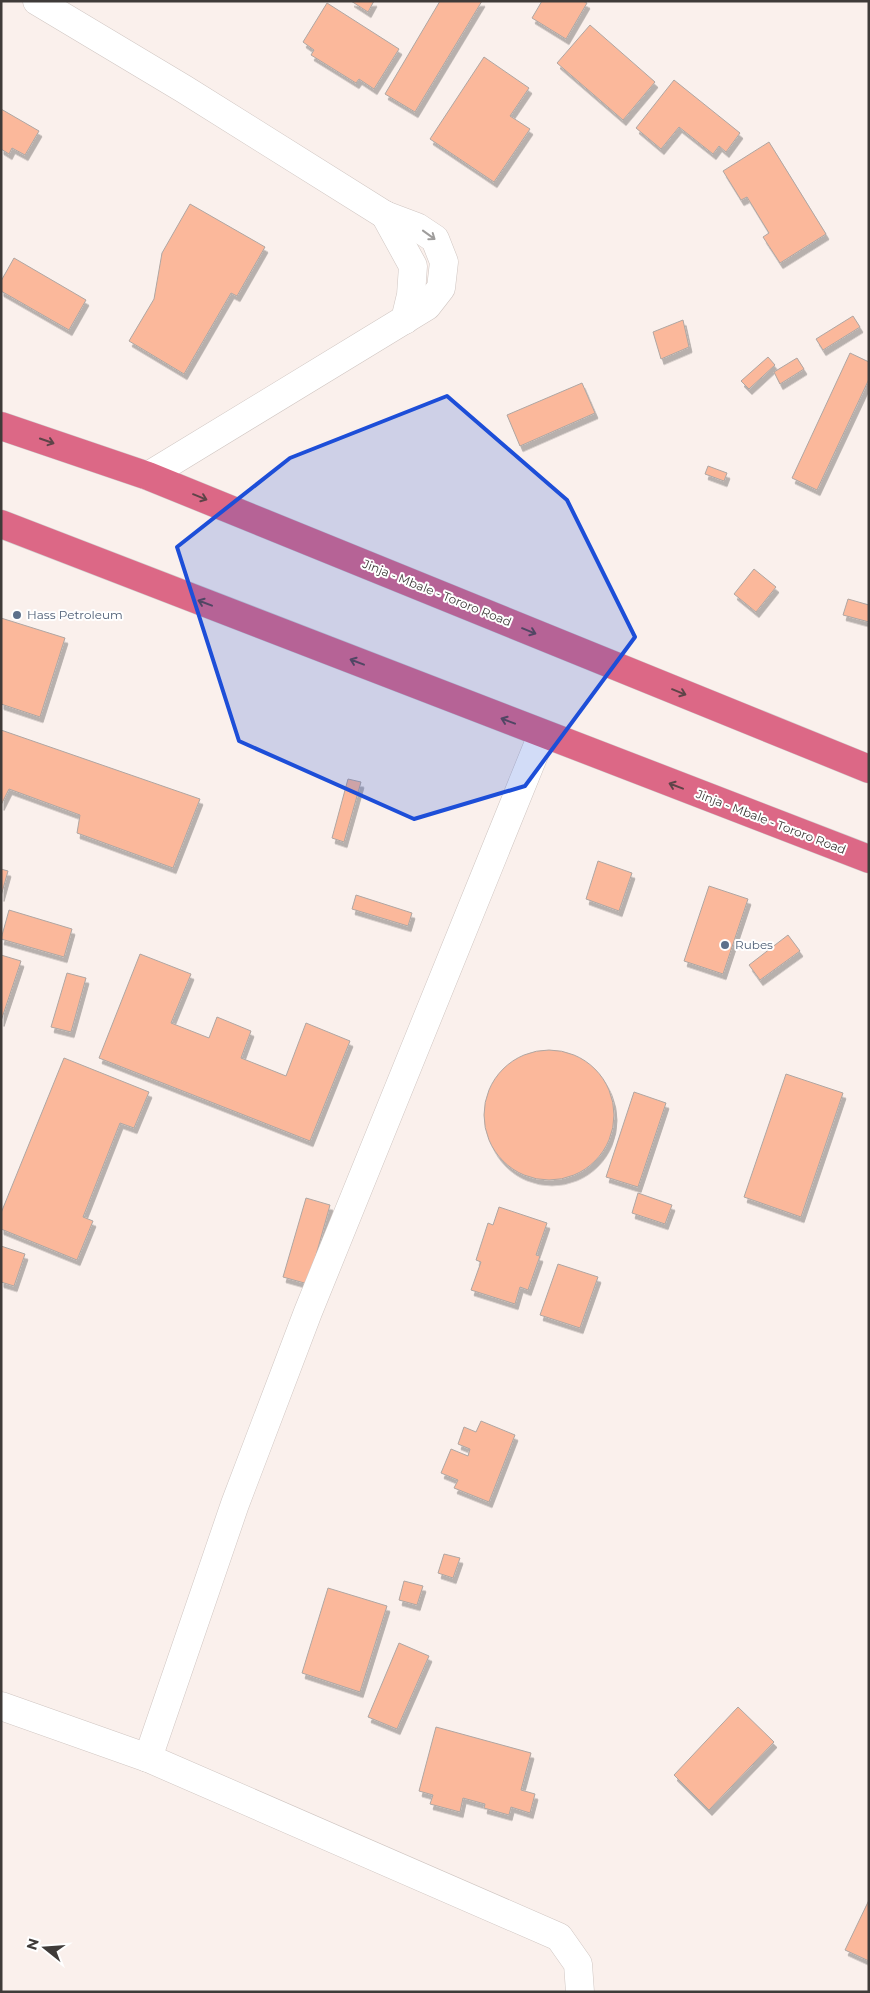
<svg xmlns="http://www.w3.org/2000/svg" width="870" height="1993" viewBox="0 0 870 1993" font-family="Montserrat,sans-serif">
<defs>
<filter id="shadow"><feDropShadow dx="3" dy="5.5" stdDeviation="0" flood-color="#0004"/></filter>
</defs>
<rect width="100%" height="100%" fill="#faf0ec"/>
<g fill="#fbb89b" stroke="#afa6a2" filter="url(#shadow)">
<path d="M351 1H374L368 12Z"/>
<path d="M440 1H482L415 112 385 94Z"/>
<path d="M542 1H583L587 3 566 39 532 18Z"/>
<path d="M327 3 399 49 374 89 359 79 356 83 311 55 314 50 303 42Z"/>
<path d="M590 25 655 82 623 120 557 63Z"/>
<path d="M484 57 529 88 510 116 530 129 494 182 430 139Z"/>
<path d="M674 80 740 133 726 152 719 146 713 154 679 127 661 149 636 128Z"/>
<path d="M1 109 39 131 25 155 12 148 9 154 1 149Z"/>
<path d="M769 142 826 234 780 263 763 237 769 233 747 197 741 200 723 171Z"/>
<path d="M190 204 265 247 237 296 231 293 184 374 129 341 154 299 162 253Z"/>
<path d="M14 258 86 300 69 330 1 291V281Z"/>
<path d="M853 316 860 327 823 350 816 339Z"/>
<path d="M683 320 689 347 661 359 653 332Z"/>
<path d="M850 353 869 362V379L817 490 792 478Z"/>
<path d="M768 357 775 365 749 389 741 381Z"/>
<path d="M797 358 804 369 780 384 774 372Z"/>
<path d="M582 383 595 413 520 446 507 415Z"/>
<path d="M708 466 727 473 724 481 705 474Z"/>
<path d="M754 569 776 587 756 612 734 594Z"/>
<path d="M848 599 869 605V622L843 615Z"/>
<path d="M1 618 65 638 40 717 1 704Z"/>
<path d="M1 730 200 799 173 868 77 833 80 815 9 789 1 805Z"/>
<path d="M348 779 361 782 344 842 332 838Z"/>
<path d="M598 861 632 873 619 911 586 899Z"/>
<path d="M1 869 8 871 1 896Z"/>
<path d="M709 886 748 899 723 974 684 961Z"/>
<path d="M356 895 412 913 408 926 352 909Z"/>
<path d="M9 910 72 929 64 957 1 939Z"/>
<path d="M788 935 800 951 760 980 749 965Z"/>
<path d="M140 954 191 974 171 1023 209 1038 217 1017 251 1031 241 1058 286 1076 306 1023 350 1041 310 1141 99 1058Z"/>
<path d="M1 955 21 961 1 1021Z"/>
<path d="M67 973 86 978 71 1032 51 1027Z"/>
<circle cx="549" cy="1115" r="65"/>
<path d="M64 1058 149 1092 134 1128 120 1123 83 1217 93 1221 77 1260 1 1229V1213Z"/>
<path d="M786 1074 843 1093 801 1217 744 1197Z"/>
<path d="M634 1092 666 1103 638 1187 606 1177Z"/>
<path d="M638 1193 672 1205 665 1224 632 1213Z"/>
<path d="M306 1198 330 1205 308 1284 283 1277Z"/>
<path d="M499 1207 547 1223 536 1255 540 1256 528 1290 520 1287 515 1304 471 1290 481 1262 476 1260 488 1223 493 1225Z"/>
<path d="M1 1246 25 1254 14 1286 1 1282Z"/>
<path d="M558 1264 598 1277 580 1328 540 1315Z"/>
<path d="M481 1421 515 1435 489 1502 454 1488 458 1480 441 1473 451 1449 468 1456 470 1449 458 1444 464 1427 476 1432Z"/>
<path d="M444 1554 460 1558 453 1578 438 1573Z"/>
<path d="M404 1581 423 1586 417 1605 399 1600Z"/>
<path d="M328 1588 387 1606 360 1692 302 1673Z"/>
<path d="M399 1643 429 1656 397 1729 368 1717Z"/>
<path d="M738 1707 774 1742 709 1810 674 1775Z"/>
<path d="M436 1727 531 1753 521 1790 535 1794 530 1813 511 1807 509 1815 484 1808 485 1804 463 1798 460 1812 430 1804 433 1795 419 1791Z"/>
<path d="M869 1900V1961L845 1950Z"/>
</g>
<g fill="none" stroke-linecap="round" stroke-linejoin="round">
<g stroke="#d0c6c2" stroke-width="29">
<g id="minor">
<path d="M37 1 184 89 385 215 417 227 435 239 444 262 441 288 427 306 148 476"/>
<path d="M385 215 413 266 411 295 405 320"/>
<path d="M1 1706 148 1758 559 1937 578 1964 580 1992"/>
<path d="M148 1758 235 1504 308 1312 542 735"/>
</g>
</g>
<g stroke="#d1d0cf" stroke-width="29">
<g id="highway">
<path d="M1 426 148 476 869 769"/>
<path d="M1 524 869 859"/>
</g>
</g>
<use href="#minor" stroke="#fff" stroke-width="28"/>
<use href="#highway" stroke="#dc6886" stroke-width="28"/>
</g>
<defs><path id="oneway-shaft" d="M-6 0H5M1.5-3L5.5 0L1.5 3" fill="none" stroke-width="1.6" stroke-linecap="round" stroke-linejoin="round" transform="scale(1.25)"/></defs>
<use stroke="#9f9d9c" href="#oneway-shaft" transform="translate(429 235) rotate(36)"/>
<g stroke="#5e4448">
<use href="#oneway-shaft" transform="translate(47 441) rotate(19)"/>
<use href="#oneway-shaft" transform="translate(200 497) rotate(22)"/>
<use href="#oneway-shaft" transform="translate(205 603) rotate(-159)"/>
<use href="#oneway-shaft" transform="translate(529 631) rotate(22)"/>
<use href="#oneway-shaft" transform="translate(357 662) rotate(-159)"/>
<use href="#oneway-shaft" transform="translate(679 692) rotate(22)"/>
<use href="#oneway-shaft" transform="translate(508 721) rotate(-159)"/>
<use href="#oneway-shaft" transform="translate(676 786) rotate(-159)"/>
</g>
<path fill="#1d4ed8" fill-opacity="0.2" stroke="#1d4ed8" stroke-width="4" stroke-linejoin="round" d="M447 396 567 500 635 637 525 786 414 819 239 741 177 547 290 458Z"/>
<g fill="#5c6f8a" stroke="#fff" stroke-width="2">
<circle cx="17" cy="615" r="5"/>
<circle cx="725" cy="945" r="5"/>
</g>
<g text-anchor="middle" stroke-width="4" stroke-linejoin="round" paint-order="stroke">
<g font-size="12" fill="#3f3b39" stroke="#fff">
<text transform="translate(437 593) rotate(22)" y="4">Jinja - Mbale - Tororo Road</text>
<text transform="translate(771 822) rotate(21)" y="4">Jinja - Mbale - Tororo Road</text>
</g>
<g font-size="12" fill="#4e5e75" stroke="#fff" text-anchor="start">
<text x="27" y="619">Hass Petroleum</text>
<text x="735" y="949">Rubes</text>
</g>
</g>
<rect width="870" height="1993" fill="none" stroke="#3f3b39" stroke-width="5"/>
<g transform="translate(45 1948) rotate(287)" stroke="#ffffff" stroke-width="4" paint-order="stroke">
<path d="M0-4L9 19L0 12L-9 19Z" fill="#3f3b39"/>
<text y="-8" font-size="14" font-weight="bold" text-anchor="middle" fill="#3f3b39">N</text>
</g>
</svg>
